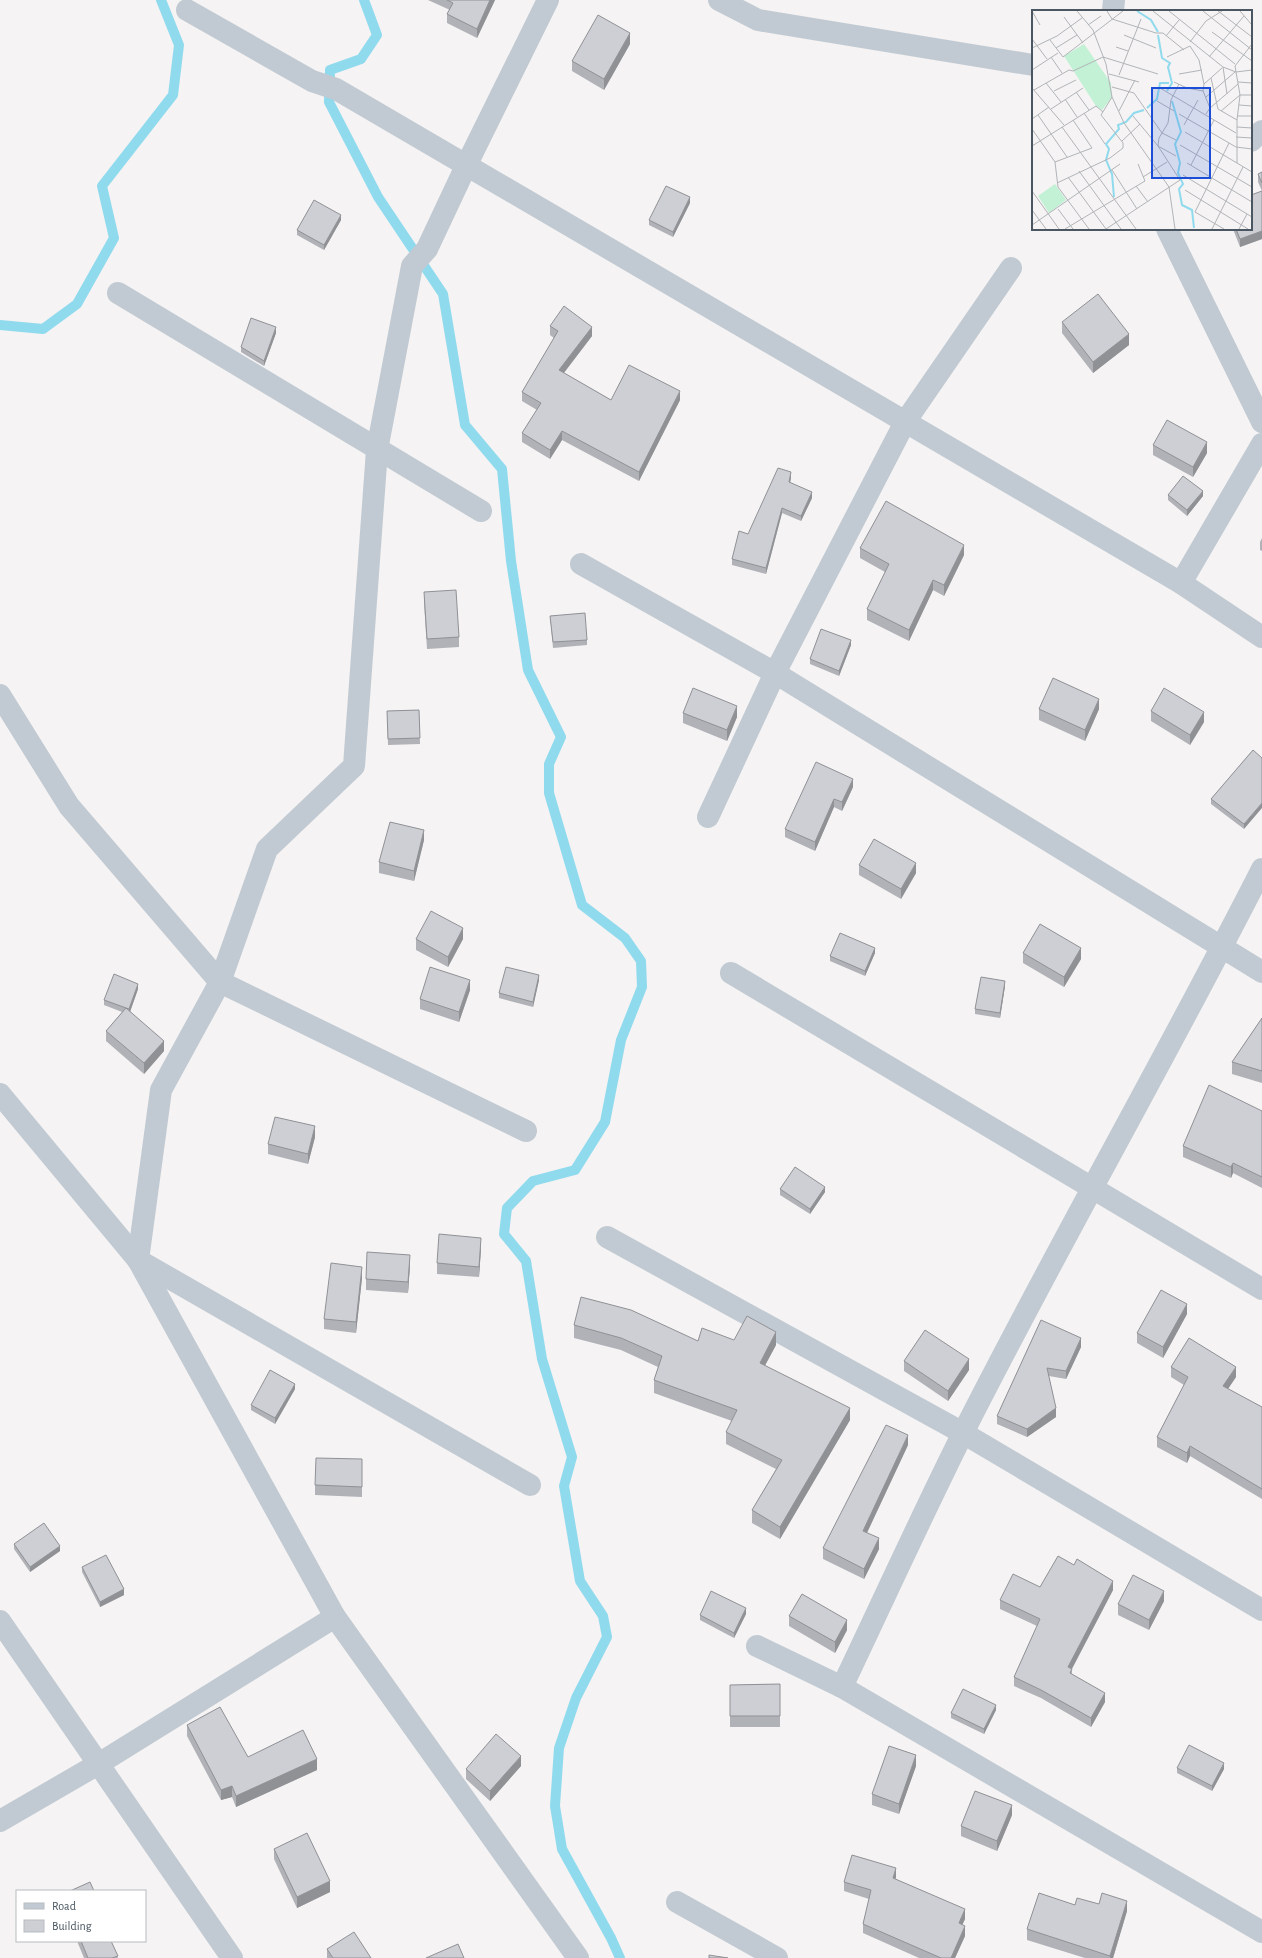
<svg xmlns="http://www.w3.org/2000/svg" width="1262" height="1958" viewBox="0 0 1262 1958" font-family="'Alegreya Sans',sans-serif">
<rect width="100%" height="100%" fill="#f5f3f3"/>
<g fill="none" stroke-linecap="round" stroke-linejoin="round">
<g stroke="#90daee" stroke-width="10">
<path d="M364 0 377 35 361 59 330 70 329 102 378 197 443 294 465 425 502 469 511 561 528 670 561 737 549 764V793L582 905 625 938 641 961 642 987 621 1040 605 1122 575 1170 533 1181 507 1208 504 1234 526 1261 542 1359 572 1457 564 1486 580 1581 603 1616 607 1637 576 1698 559 1748 555 1806 562 1849 611 1938 620 1958"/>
<path d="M0 325 43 329 77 304 114 238 102 186 173 95 179 45 161 0"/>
</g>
<g stroke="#c1cad2" stroke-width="22">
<path d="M719 0 758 20 1033 65"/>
<path d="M187 10 312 81 336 89 1181 583 1262 637"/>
<path d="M1113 11 1114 0"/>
<path d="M1251 141 1262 131"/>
<path d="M1167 229 1262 422"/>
<path d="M118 293 481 511"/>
<path d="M581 564 775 673 1262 972"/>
<path d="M1181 583 1262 444"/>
<path d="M0 695 69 806 220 982 526 1131"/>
<path d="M708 817 775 673 905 422 1011 268"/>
<path d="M731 973 1262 1289"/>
<path d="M0 1094 138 1260 335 1617 578 1958"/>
<path d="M607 1237 963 1433 1262 1610"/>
<path d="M530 1485 138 1260 161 1090 220 982 267 849 354 766 377 450 412 266 427 249 466 166 548 0"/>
<path d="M0 1621 232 1958"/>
<path d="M757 1646 842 1687 1262 1932"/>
<path d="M842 1687C882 1603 921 1517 963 1433 1059 1243 1166 1058 1262 869"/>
<path d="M0 1821 100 1763 335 1617"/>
<path d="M677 1902 777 1958"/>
</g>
</g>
<g fill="#b0b2b7">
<path d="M428 0H495L477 38 447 23V14L450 10Z"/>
<path d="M630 44 604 90 572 71V61Z"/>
<path d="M1262 172V191L1258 182V174Z"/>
<path d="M1262 191V239L1240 247 1233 229H1251Z"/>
<path d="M690 203 673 237 649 225V220Z"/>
<path d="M341 220 324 250 297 235V230Z"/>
<path d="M1062 322 1129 345 1093 373 1062 333Z"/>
<path d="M550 326 592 336 564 373 611 400H680L639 481 562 440 550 459 522 442V433L537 410 522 401V392L554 338 550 335Z"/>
<path d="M276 333 264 366 241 352V347Z"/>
<path d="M1153 445 1207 453 1193 477 1153 455Z"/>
<path d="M791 478 790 483 812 498 801 521 782 513 766 574 732 565V559Z"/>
<path d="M1168 495 1203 496 1187 516 1168 500Z"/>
<path d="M1262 538V551L1260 550V542Z"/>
<path d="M860 548 964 555 944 596 933 590 909 641 867 620V609L885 572 860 558Z"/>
<path d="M424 592 459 637V647L427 649 424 603Z"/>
<path d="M550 616 587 640V645L553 648Z"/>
<path d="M851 645 839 676 810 664V659Z"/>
<path d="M1039 709H1099L1085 741 1039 720Z"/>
<path d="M419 710 420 744 388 745 387 711Z"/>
<path d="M1151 711 1204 722 1190 745 1151 721Z"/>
<path d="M683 713 737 717 727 741 683 723Z"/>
<path d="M1253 750 1244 829 1211 804V799Z"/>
<path d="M853 787 842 811 834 807 815 851 785 837V829Z"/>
<path d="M424 840 414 881 379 873V862Z"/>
<path d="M859 865 916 873 901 899 859 875Z"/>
<path d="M416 939H463L448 967 416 950Z"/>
<path d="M875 953 865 976 830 961V956Z"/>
<path d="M1023 953 1081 959 1064 987 1023 963Z"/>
<path d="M539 980 533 1007 499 998V993Z"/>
<path d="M1005 986 1000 1018 975 1014V1009Z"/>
<path d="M138 989 130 1011 164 1051 144 1074 106 1041V1031L122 1012 104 1005V1000Z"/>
<path d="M470 990 459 1022 420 1009V999Z"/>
<path d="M1262 1018V1083L1232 1074V1062Z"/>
<path d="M1262 1111V1188L1233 1173 1231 1178 1183 1157V1146Z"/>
<path d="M315 1137 308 1164 268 1154V1144Z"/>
<path d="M780 1189 825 1192 810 1214 780 1195Z"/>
<path d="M481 1248 479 1277 437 1274V1263Z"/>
<path d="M410 1265 408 1293 366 1290V1279Z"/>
<path d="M362 1278 356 1333 324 1329V1319Z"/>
<path d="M1187 1314 1163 1358 1137 1343V1333Z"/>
<path d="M1041 1320 1081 1347 1066 1379 1049 1376 1056 1417 1027 1437 997 1424V1416Z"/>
<path d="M574 1325 698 1341 734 1340 776 1345 765 1365 850 1420 780 1539 752 1523V1510L776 1469 726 1444V1432L732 1421 654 1393V1380L658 1367 621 1350 574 1338Z"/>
<path d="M904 1361 969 1370 948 1401 904 1371Z"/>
<path d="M1171 1367 1236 1377 1228 1389 1262 1407V1499L1190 1456 1187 1463 1157 1447V1437L1184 1385 1171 1377Z"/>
<path d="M295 1389 275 1424 251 1410V1405Z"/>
<path d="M908 1445 867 1533 879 1549 864 1579 823 1559V1548Z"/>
<path d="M362 1459V1497L315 1495V1485Z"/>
<path d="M14 1544 60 1551 30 1572 14 1549Z"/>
<path d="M82 1567 124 1595 100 1607 82 1572Z"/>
<path d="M1040 1587 1113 1590 1072 1669V1674L1105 1702 1091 1727 1041 1698 1014 1686V1677L1037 1626 1000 1609V1600Z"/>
<path d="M1164 1601 1149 1630 1118 1615V1604Z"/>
<path d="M746 1614 734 1638 700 1620V1615Z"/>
<path d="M789 1616 847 1630 835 1653 789 1626Z"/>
<path d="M780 1684V1727H730V1685Z"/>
<path d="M996 1710 984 1734 951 1718V1713Z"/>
<path d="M187 1725 248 1757 317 1770 236 1807 232 1797 221 1800 187 1736Z"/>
<path d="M521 1766 490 1801 466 1779V1769Z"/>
<path d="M916 1766 899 1814 872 1805V1794Z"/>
<path d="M1177 1768 1224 1769 1212 1791 1177 1773Z"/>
<path d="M1012 1815 997 1851 961 1836V1826Z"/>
<path d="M274 1849 330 1892 297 1908 274 1859Z"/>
<path d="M896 1877 895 1879 965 1919 962 1925 965 1936 955 1958H919L863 1933V1924L869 1899 844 1891V1882Z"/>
<path d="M1075 1905 1127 1911 1113 1958H1085L1027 1940V1929Z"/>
<path d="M77 1941H111L118 1958H84Z"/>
<path d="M327 1949 371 1958H327Z"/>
</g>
<g fill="#909195">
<path d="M490 0H495L477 38V29Z"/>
<path d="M630 33V44L604 90V79Z"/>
<path d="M690 197V203L673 237V232Z"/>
<path d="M341 215V220L324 250V245Z"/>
<path d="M1262 231V239L1240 247V239Z"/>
<path d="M276 327V333L264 366V361Z"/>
<path d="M592 327V336L559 379V370Z"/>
<path d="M1129 334V345L1093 373V362Z"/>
<path d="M680 391V400L639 481V472Z"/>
<path d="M562 431V440L550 459V450Z"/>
<path d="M1207 442V453L1193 477V467Z"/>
<path d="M791 472V478L789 487V482Z"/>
<path d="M1203 491V496L1187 516V510Z"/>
<path d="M812 492V498L801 521V516Z"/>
<path d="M782 508V513L766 574V568Z"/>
<path d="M964 545V555L944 596V585Z"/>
<path d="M933 580V590L909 641V630Z"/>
<path d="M851 640V645L839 676V671Z"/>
<path d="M1099 699V709L1085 741V730Z"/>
<path d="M737 706V717L727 741V730Z"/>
<path d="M1204 712V722L1190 745V735Z"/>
<path d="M853 779V787L842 811V802Z"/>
<path d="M834 799V807L815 851V842Z"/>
<path d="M1262 803V808L1244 829V824Z"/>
<path d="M424 830V840L414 881V871Z"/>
<path d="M916 863V873L901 899V889Z"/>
<path d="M463 928V939L448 967V957Z"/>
<path d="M875 948V953L865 976V971Z"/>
<path d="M1081 948V959L1064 987V977Z"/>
<path d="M539 975V980L533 1007V1002Z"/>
<path d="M470 980V990L459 1022V1012Z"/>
<path d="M1005 981V986L1000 1018V1013Z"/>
<path d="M138 984V989L129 1015V1009Z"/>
<path d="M164 1041V1051L144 1074V1063Z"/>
<path d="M315 1126V1137L308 1164V1154Z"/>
<path d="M1233 1163V1173L1231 1178V1167Z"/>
<path d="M825 1187V1192L810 1214V1209Z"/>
<path d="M481 1238V1248L479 1277V1267Z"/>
<path d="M410 1255V1265L408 1293V1282Z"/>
<path d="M362 1267V1278L356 1333V1322Z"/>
<path d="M1187 1304V1314L1163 1358V1347Z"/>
<path d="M776 1332V1345L760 1375V1363Z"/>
<path d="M1081 1338V1347L1066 1379V1371Z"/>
<path d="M969 1359V1370L948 1401V1391Z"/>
<path d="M1236 1367V1377L1223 1396V1386Z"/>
<path d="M295 1384V1389L275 1424V1418Z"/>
<path d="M850 1408V1420L780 1539V1527Z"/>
<path d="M1056 1408V1417L1027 1437V1429Z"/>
<path d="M908 1435V1445L863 1541V1531Z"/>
<path d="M1190 1446V1456L1187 1463V1453Z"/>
<path d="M879 1538V1549L864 1579V1569Z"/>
<path d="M60 1546V1551L30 1572V1567Z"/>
<path d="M1113 1581V1590L1068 1676V1667Z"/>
<path d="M124 1589V1595L100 1607V1602Z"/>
<path d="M1164 1591V1601L1149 1630V1620Z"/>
<path d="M746 1608V1614L734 1638V1633Z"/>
<path d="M847 1620V1630L835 1653V1642Z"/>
<path d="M1105 1693V1702L1091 1727V1718Z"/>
<path d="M996 1705V1710L984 1734V1729Z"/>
<path d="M916 1755V1766L899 1814V1804Z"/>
<path d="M521 1756V1766L490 1801V1791Z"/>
<path d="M317 1759V1770L236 1807V1796Z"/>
<path d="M1224 1763V1769L1212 1791V1786Z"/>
<path d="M232 1786V1797L221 1800V1790Z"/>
<path d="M1012 1805V1815L997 1851V1841Z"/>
<path d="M896 1868V1877L893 1887V1878Z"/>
<path d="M330 1881V1892L297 1908V1897Z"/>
<path d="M1127 1901V1911L1113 1958H1110V1956Z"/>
<path d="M965 1909V1919L959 1932V1923Z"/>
<path d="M965 1926V1936L955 1958H951Z"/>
</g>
<g fill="#cdcfd5" stroke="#909195">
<path d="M447 0H490L477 29 447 14 453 3Z"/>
<path d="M598 15 630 33 604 79 572 61Z"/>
<path d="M1262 172V183L1258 174Z"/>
<path d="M666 186 690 197 673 232 649 220Z"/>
<path d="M1262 191V231L1240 239 1236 229H1251V195Z"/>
<path d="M314 200 341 215 324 245 297 230Z"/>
<path d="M1098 294 1129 334 1093 362 1062 322Z"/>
<path d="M564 306 592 327 559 370 611 400 629 365 680 391 639 472 562 431 550 450 522 433 541 403 522 392 558 331 550 326Z"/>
<path d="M251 318 276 327 264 361 241 347Z"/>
<path d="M1167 420 1207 442 1193 467 1153 445Z"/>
<path d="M778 468 791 472 789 482 812 492 801 516 782 508 766 568 732 559 739 531 748 534Z"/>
<path d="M1183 476 1203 491 1187 510 1168 495Z"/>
<path d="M886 501 964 545 944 585 933 580 909 630 867 609 889 564 860 548Z"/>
<path d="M456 590 459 637 427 639 424 592Z"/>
<path d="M585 613 587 640 553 642 550 616Z"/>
<path d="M821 629 851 640 839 671 810 659Z"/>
<path d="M1053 678 1099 699 1085 730 1039 709Z"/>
<path d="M693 688 737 706 727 730 683 713Z"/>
<path d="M1164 688 1204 712 1190 735 1151 711Z"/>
<path d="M419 710 420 738 388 739 387 711Z"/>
<path d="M1253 750 1262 758V803L1244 824 1211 799Z"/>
<path d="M816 762 853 779 842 802 834 799 815 842 785 829Z"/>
<path d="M390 822 424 830 414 871 379 862Z"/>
<path d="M874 839 916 863 901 889 859 865Z"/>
<path d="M431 911 463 928 448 957 416 939Z"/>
<path d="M1040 924 1081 948 1064 977 1023 953Z"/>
<path d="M840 933 875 948 865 971 830 956Z"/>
<path d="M430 967 470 980 459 1012 420 999Z"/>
<path d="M506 967 539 975 533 1002 499 993Z"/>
<path d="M114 974 138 984 129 1009 104 1000Z"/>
<path d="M981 977 1005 981 1000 1013 975 1009Z"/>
<path d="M126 1008 164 1041 144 1063 106 1031Z"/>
<path d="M1262 1018V1071L1232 1062Z"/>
<path d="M1209 1085 1262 1111V1177L1233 1163 1231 1167 1183 1146Z"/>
<path d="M275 1117 315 1126 308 1154 268 1144Z"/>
<path d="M795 1167 825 1187 810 1209 780 1189Z"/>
<path d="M439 1234 481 1238 479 1267 437 1263Z"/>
<path d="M367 1252 410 1255 408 1282 366 1279Z"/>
<path d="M331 1263 362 1267 356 1322 324 1319Z"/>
<path d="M1161 1290 1187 1304 1163 1347 1137 1333Z"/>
<path d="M581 1297 631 1310 698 1341 702 1328 734 1340 747 1316 776 1332 760 1363 850 1408 780 1527 752 1510 782 1460 726 1432 737 1410 654 1380 662 1356 621 1338 574 1325Z"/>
<path d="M1041 1320 1081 1338 1066 1371 1047 1368 1056 1408 1027 1429 997 1416Z"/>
<path d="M925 1330 969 1359 948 1391 904 1361Z"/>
<path d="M1189 1338 1236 1367 1223 1386 1262 1407V1489L1190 1446 1187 1453 1157 1437 1188 1377 1171 1367Z"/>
<path d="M270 1370 295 1384 275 1418 251 1405Z"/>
<path d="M886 1425 908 1435 863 1531 879 1538 864 1569 823 1548Z"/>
<path d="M316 1458 362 1459V1487L315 1485Z"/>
<path d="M44 1523 60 1546 30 1567 14 1544Z"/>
<path d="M106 1555 124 1589 100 1602 82 1567Z"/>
<path d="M1058 1556 1074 1565 1077 1559 1113 1581 1068 1667 1072 1669 1070 1673 1105 1693 1091 1718 1041 1690 1014 1677 1040 1619 1000 1600 1013 1574 1040 1587Z"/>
<path d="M1133 1575 1164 1591 1149 1620 1118 1604Z"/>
<path d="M711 1591 746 1608 734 1633 700 1615Z"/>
<path d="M802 1594 847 1620 835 1642 789 1616Z"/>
<path d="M780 1684V1716H730V1685Z"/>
<path d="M963 1689 996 1705 984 1729 951 1713Z"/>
<path d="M220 1707 248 1757 303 1730 317 1759 236 1796 232 1786 221 1790 187 1725Z"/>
<path d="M496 1734 521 1756 490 1791 466 1769Z"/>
<path d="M1189 1745 1224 1763 1212 1786 1177 1768Z"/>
<path d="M889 1746 916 1755 899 1804 872 1794Z"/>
<path d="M975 1791 1012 1805 997 1841 961 1826Z"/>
<path d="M307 1833 330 1881 297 1897 274 1849Z"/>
<path d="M852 1855 896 1868 893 1878 965 1909 959 1923 965 1926 951 1958H941L863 1924 871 1890 844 1882Z"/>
<path d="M90 1882 94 1891H70Z"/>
<path d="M1039 1893 1075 1905 1077 1898 1099 1904 1102 1893 1127 1901 1110 1956 1027 1929Z"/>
<path d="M354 1932 371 1958H333L327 1949Z"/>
<path d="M81 1941H111L118 1956 112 1958H88Z"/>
<path d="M458 1944 464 1958H426Z"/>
<path d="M709 1955 728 1958H709Z"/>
</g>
<g transform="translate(1032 10)">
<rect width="220" height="220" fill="#f5f3f3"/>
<path d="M52 34 79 73 80 87 70 100 64 96 32 46ZM23 174 34 190 17 203 6 186Z" fill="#c3f1d5"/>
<path fill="none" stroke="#90daee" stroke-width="2" d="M105 1 119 10 126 22M126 25 130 48 138 53 136 57 140 73 135 81M140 91 149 122 143 134 148 153 146 163 151 174 147 179 150 195 160 200 162 218M115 98 125 89 128 73H137M82 187 80 164 74 150 77 139 74 134 87 119 86 115 94 112 102 103 112 100"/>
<path fill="none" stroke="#b1b4b9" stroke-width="1" d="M0 1 8 15M75 1 80 9 124 23H131L152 40M121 1 191 57 204 62 220 60M137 1 203 54M171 1 220 40M186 1 220 27M208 1 220 15M32 7 51 33M56 15 69 6M180 22 220 51M92 25 124 38M134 26 147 10M0 29 15 49M18 30 31 47 91 1M158 32 174 11 190 1M158 36 167 50 172 74 171 81 178 98M84 37 96 41M0 38 25 26 50 8M24 38 45 25M19 47 30 63M135 47 158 36M177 47 212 6M191 57 195 84M0 60 26 43M77 64 107 72M147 64 170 60M87 65 109 9M179 68 186 99 205 110M142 72 155 78 171 81M206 72 220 73M14 73 29 92M172 74 190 58M80 77 102 83 130 123 144 130M0 78 32 115M128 78 204 123M2 80 37 60 41 61 71 47 126 64M22 81 44 70M44 82 57 100M80 87 92 113 137 177 143 219M174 87 203 62M33 89 45 107M125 91 142 101M207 95 220 96M19 99 51 78M87 101 103 70M189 101 208 85H220M52 103 73 134M147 104 204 137 220 139M174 104 178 98 206 74M6 105 35 147M205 106H220M0 109 17 97M152 115 166 90M30 117 104 219M205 117 220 118M0 119 23 152 26 177 57 219M153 122 220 162M204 127 220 128M90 131 108 114M148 135 220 177M0 136 64 96 71 102M144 146 126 136 127 128 136 113 139 90 147 74M23 152 60 138 41 110M155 153 220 192M205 153V110L208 85 203 56 220 34M159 155 182 110M80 160 105 199M47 161 89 219M151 165 220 207M36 167 74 219 148 170 126 136 101 106M111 167 135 152M25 173 78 148 91 138V133L69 105 80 87 74 54 61 20 45 1M104 176 116 192M153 180 216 219M0 181 27 219M26 199 41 219M0 200 14 219M0 215 88 154M33 219 113 171 106 154M180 219 211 157M192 219 163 202 197 133M207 219 215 204"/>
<path fill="#1d4ed8" fill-opacity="0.15" stroke="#1d4ed8" stroke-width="2" d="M120 78H178V168H120Z"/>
<rect width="220" height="220" fill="none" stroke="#4a5661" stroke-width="2"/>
</g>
<rect x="16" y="1890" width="130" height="52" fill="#ffffff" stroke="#b7bbc0"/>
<rect x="24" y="1903" width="20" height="6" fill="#c1cad2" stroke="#b7bbc0"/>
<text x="52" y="1910" font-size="12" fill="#4a5661">Road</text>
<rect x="24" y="1920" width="20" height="12" fill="#cdcfd5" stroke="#b7bbc0"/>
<text x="52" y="1930" font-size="12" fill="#4a5661">Building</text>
</svg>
